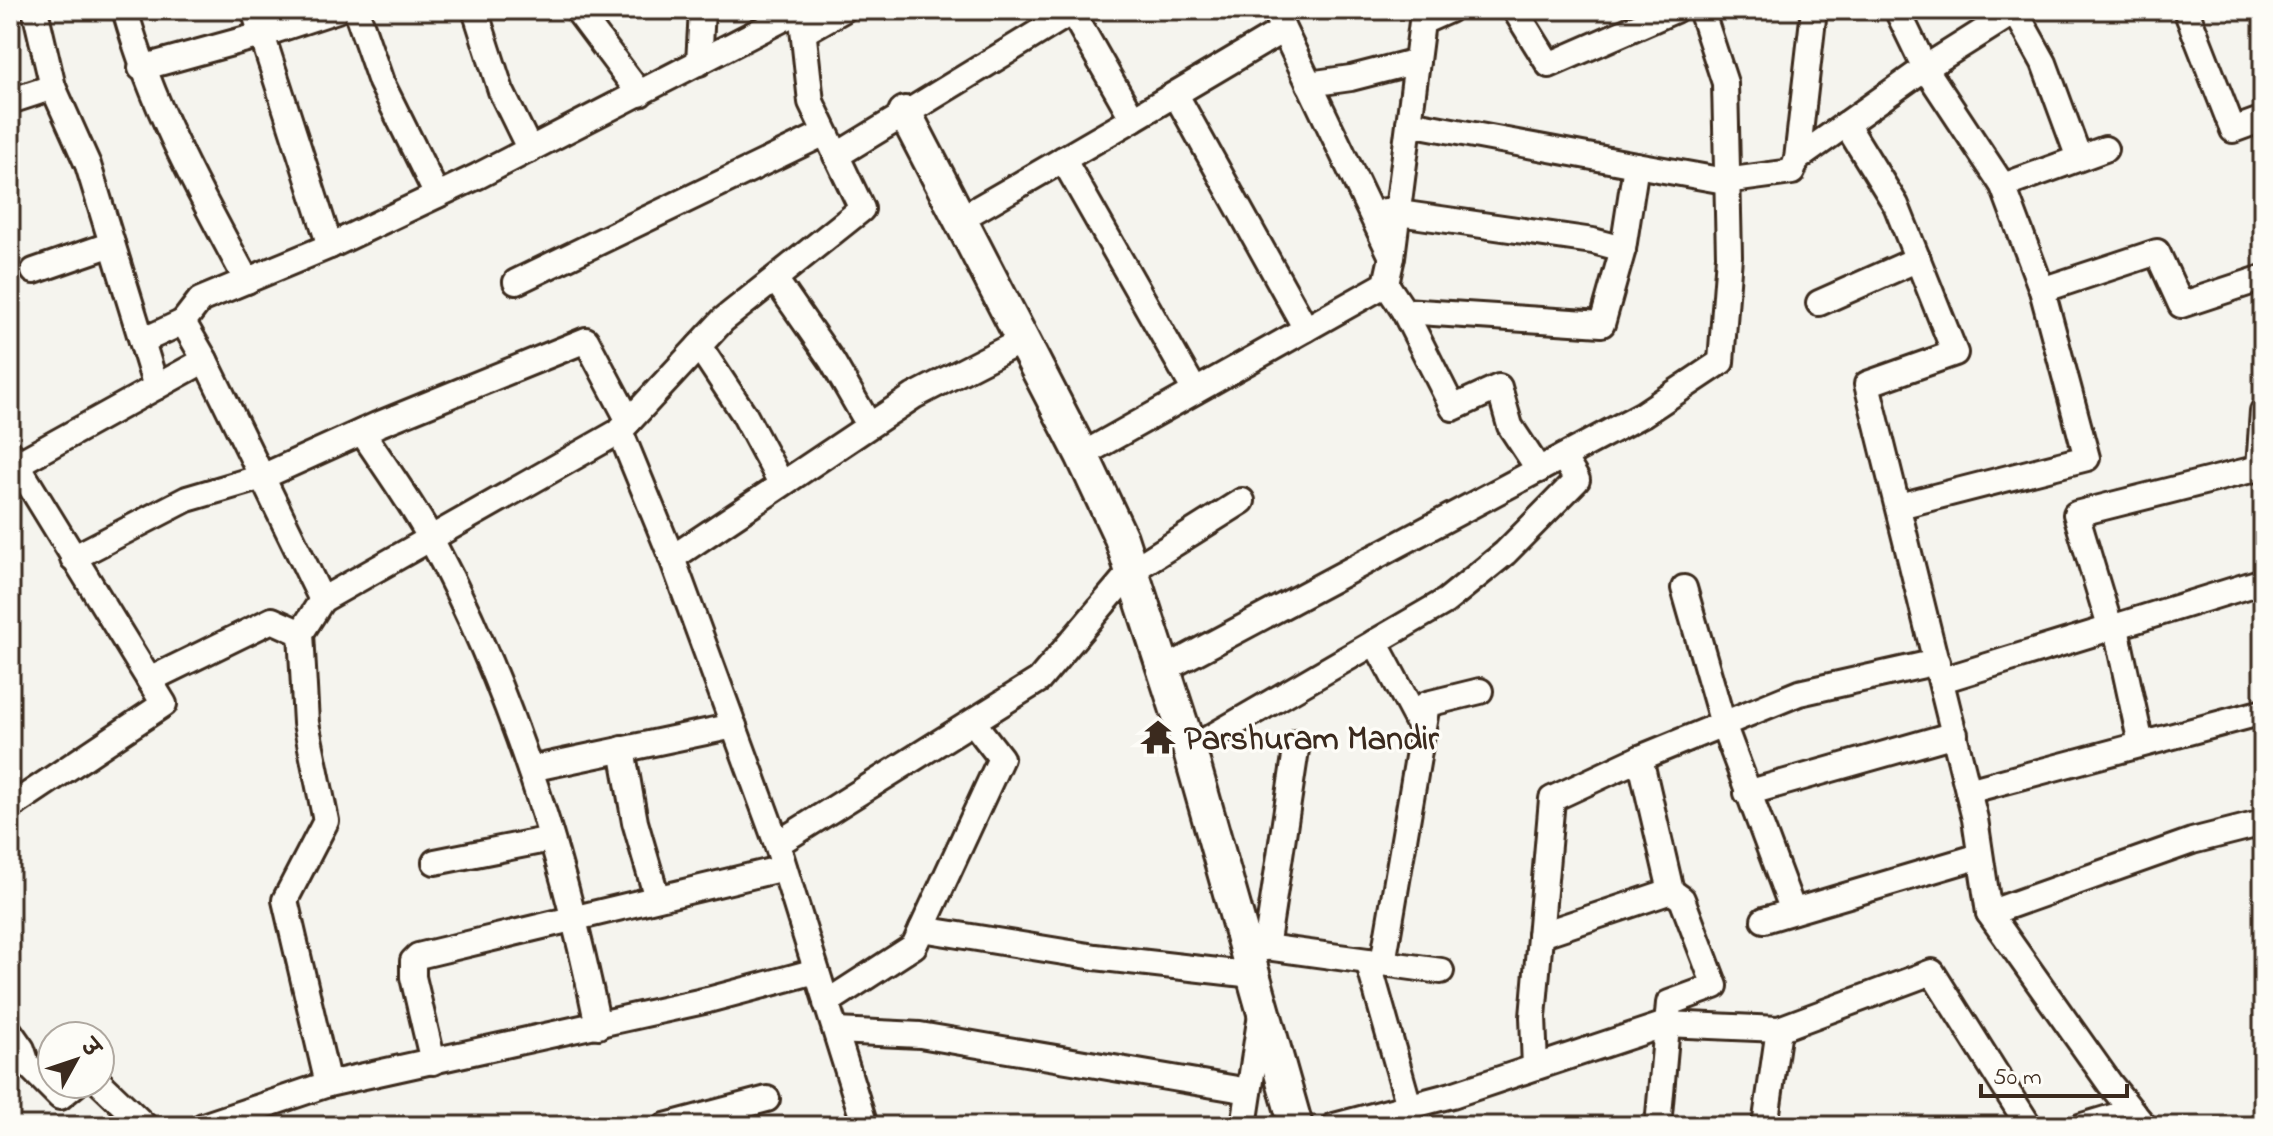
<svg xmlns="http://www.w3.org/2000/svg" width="2273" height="1136" viewBox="0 0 2273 1136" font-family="'Indie Flower','Playpen Sans Deva',sans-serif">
<rect width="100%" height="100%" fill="#f5f4ee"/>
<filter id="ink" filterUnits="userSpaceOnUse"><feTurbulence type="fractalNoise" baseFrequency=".0125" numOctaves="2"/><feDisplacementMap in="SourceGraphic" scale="16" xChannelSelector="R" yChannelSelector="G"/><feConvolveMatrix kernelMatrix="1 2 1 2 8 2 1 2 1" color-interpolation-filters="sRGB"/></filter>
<g filter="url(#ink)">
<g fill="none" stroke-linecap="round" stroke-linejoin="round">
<g stroke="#3b2a1e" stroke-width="30">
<g id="street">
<path d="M35 10 53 87 88 165 156 387"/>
<path d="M125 10C152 107 199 192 247 281"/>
<path d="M254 10 330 246"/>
<path d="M356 10 381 82 437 195"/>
<path d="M475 10 501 91 530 150"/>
<path d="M577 10 640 94"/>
<path d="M1071 10 1133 119 1283 30"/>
<path d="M1515 10 1549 65 1675 10"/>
<path d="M1897 10 1925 68 2003 186 2042 290 2087 458 1899 506"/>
<path d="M2186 10 2233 130 2263 119"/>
<path d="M2015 11 2044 63 2079 158"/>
<path d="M804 32 843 10"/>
<path d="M699 63 702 10"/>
<path d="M141 68 261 35 337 10"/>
<path d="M1309 84 1351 78 1417 61"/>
<path d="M1176 95 1306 329"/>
<path d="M10 101 53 87"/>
<path d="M1409 123 1636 165"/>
<path d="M1846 124 1896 205 1955 353 1867 384 1975 819 1989 913 2110 1084 2144 1126"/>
<path d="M836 156 1075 10"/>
<path d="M1063 159 1195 391"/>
<path d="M1797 159 1814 10"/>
<path d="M2003 186 2105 149"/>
<path d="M1385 211 1593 241 1623 249"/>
<path d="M960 219 1133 119"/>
<path d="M1392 257 1422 22 1449 10"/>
<path d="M34 271 112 244"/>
<path d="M775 279 832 361 869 425"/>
<path d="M516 282 825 133"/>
<path d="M1386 284 1404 311 1602 324 1623 249 1636 165 1725 181 1792 172 1797 159 1925 68 2017 10"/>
<path d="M2042 290 2157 252 2181 305 2263 278"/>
<path d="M1819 303 1918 259"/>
<path d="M1404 311 1453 408 1499 387 1510 426 1539 470"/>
<path d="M142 341 183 322"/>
<path d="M699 346 744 414 781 483"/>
<path d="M205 360 322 600 620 431 723 320 862 209 811 102 801 10"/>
<path d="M620 431 672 558"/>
<path d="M362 432C385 467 411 502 431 539 512 690 564 858 598 1026"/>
<path d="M10 453 164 704 10 807"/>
<path d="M1082 455 1386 284 1392 257 1274 10"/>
<path d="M10 468 205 360 183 322 200 300 330 246 478 176 800 10"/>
<path d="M2259 468 2263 411"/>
<path d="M73 558 187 499 262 477 377 425 586 340 629 421"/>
<path d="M1684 588 1723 724 1793 911"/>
<path d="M2116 628 2141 744"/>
<path d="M2111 630 2076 514 2263 467"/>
<path d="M1375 642 1422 730"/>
<path d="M1163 670 1643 414 1721 362 1729 256 1725 83 1701 10"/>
<path d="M149 680 272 620 301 633"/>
<path d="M1942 680 2263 581"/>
<path d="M622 749 635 822 657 898"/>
<path d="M1189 750 1446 601 1505 553 1577 480 1563 457"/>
<path d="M530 769 734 726"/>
<path d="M1968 791 2263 712"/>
<path d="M1747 793 1955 734"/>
<path d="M777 844 672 558 914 396 1023 340"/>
<path d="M435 862 551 839"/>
<path d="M1989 913 2192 841 2263 823"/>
<path d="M1764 920 1980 856"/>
<path d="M922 929 1095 957 1253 975"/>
<path d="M1540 935 1671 891 1640 758"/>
<path d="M1251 945 1441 971"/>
<path d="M1266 948 1297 743"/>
<path d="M1368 961 1409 1106"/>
<path d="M1383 963 1427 704 1480 691"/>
<path d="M826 1003 914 946 1001 758 973 722"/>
<path d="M836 1031 920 1035 1249 1091"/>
<path d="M10 1032 22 1049 27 1064 60 1097 76 1084"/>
<path d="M433 1062 413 977V961L418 956 784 868"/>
<path d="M1535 1067 1533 1017 1552 799 1640 758 1799 693 1937 662"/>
<path d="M100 1083 145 1126"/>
<path d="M328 1084 708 1000 816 971"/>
<path d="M203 1126 328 1084 285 900 326 821 306 723 301 633 322 600"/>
<path d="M665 1126 767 1099"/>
<path d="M865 1126 777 844 1039 680 1131 571 1242 501"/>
<path d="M1244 1126 1261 1014"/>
<path d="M1334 1126 1452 1095 1666 1024 1779 1029 1932 972 2029 1126"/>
<path d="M1658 1126 1669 1003 1715 986 1682 899 1671 891"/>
<path d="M1765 1126 1779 1029"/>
<path d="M2082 1126 2132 1111"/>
</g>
</g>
<g stroke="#3b2a1e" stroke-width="38">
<path id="secondary" d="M905 113 1082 455 1121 538 1187 741 1296 1126"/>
</g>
<use href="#street" stroke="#fdfcf7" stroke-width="24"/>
<use href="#secondary" stroke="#fdfcf7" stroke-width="32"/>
</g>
</g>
<defs>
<g id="temple-bare" transform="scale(2.76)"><path d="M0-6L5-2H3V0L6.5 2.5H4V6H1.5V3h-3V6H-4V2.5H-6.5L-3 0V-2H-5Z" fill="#3b2a1e" stroke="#fdfcf7" stroke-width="2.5" paint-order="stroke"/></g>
</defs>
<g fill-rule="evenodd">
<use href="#temple-bare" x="1158" y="737"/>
</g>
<g text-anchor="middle" stroke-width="7" stroke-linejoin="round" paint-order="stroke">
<g font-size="34" font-weight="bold" fill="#3b2a1e" stroke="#fdfcf7" text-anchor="start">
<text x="1184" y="749">Parshuram Mandir</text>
</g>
</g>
<rect width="2273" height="1136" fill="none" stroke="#fdfcf7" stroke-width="40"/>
<rect x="20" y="20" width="2233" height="1096" fill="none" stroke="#3b2a1e" stroke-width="3" filter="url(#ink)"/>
<g transform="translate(76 1060) rotate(50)"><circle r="38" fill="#fdfcf7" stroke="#afa8a0" stroke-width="2"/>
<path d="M0-6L14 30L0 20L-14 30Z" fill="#3b2a1e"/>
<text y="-12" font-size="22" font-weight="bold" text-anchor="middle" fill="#3b2a1e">उ</text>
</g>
<path d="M1981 1084v12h146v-12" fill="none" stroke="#3b2a1e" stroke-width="4"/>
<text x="1993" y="1084" font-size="24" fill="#3b2a1e" stroke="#fdfcf7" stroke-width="6" paint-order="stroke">50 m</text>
</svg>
